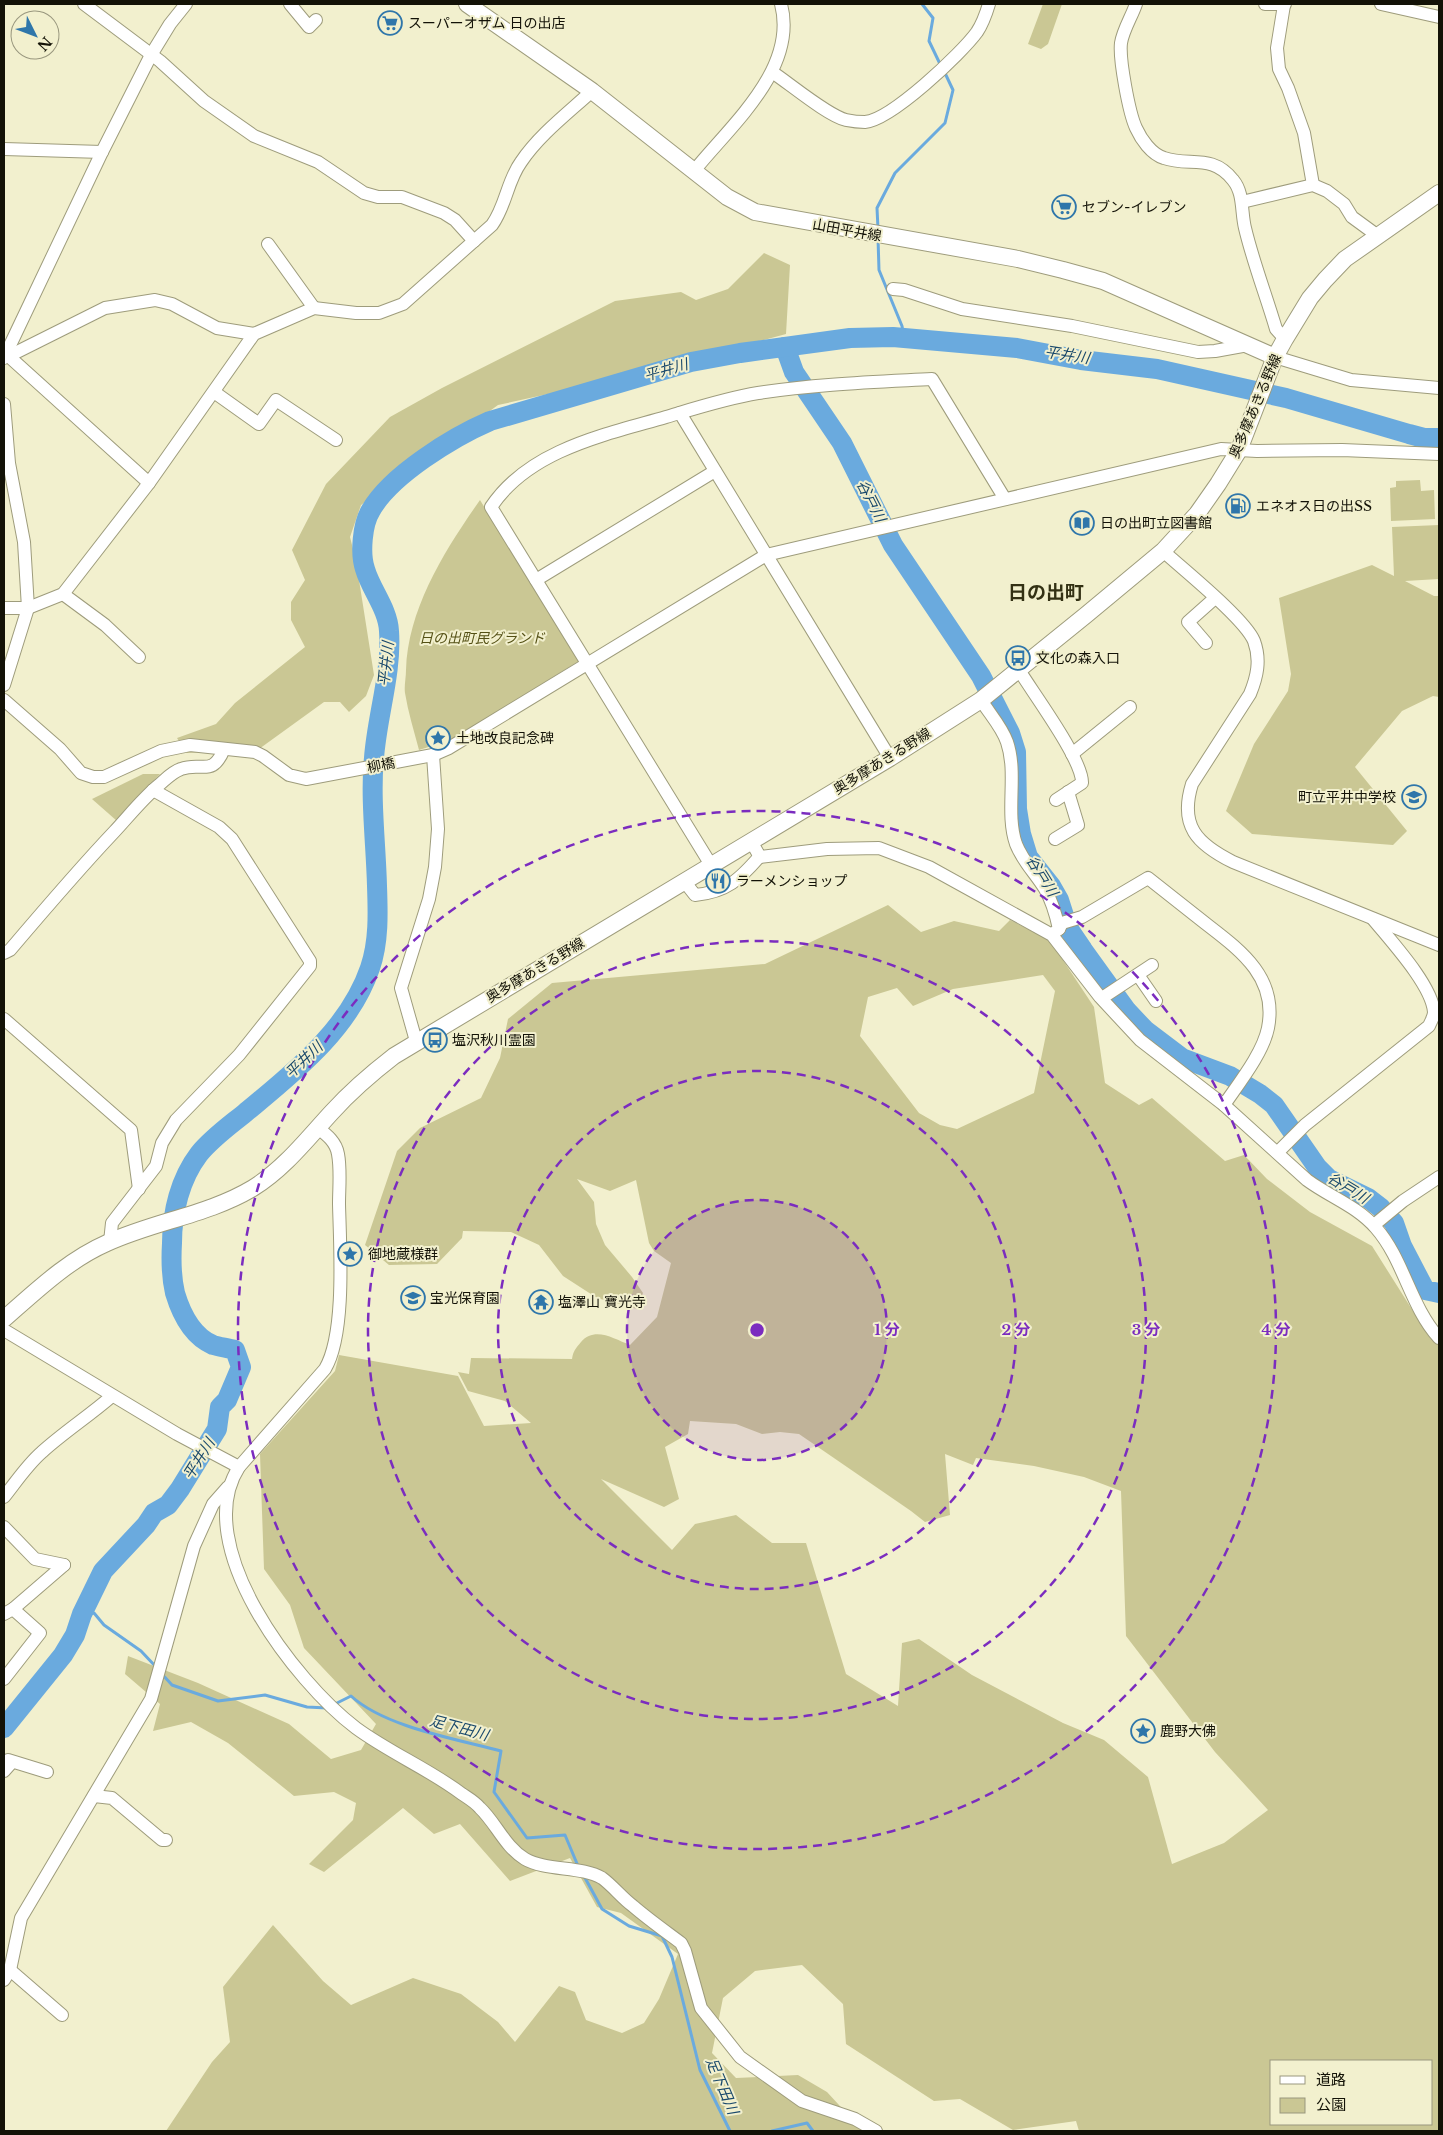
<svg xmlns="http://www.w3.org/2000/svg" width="1443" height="2135" viewBox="0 0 1443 2135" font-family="'Libre Baskerville','Noto Sans JP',serif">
<rect width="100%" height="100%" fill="#f2f0ce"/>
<g fill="#cac794" fill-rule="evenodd">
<path d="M1043 4H1062L1048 44 1041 49 1028 44Z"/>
<path d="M764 253 790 265 786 334 617 379 498 405 361 505 350 537 356 561 374 675 366 696 349 712 340 702H324L259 749 187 753 177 738 216 724 235 703 305 647 291 620V602L305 580 292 550 326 484 390 417 442 388 615 301 681 292 696 300 728 289Z"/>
<path d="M1420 480 1421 491 1434 490 1435 519 1391 521 1390 488 1396 487V481Z"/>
<path d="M480 500 579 661 454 739 419 750C414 731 408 712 405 693 404 686 406 678 406 670 408 608 445 550 480 500Z"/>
<path d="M1439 525V579L1405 581 1434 596H1439V697L1433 696 1402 711 1355 767 1407 831 1393 845 1252 834 1226 811 1254 744 1288 691 1291 674 1279 598 1372 565 1394 576 1392 527Z"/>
<path d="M143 774H160L117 821 92 799Z"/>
<path d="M888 905 921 932 954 921 999 931 1010 920 1049 939 1094 1007 1105 1083 1139 1105 1152 1098 1225 1161 1244 1155 1267 1179 1310 1212 1372 1246 1430 1338 1439 1345V2131H1079L1076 2121 1013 2130 960 2099 934 2101 846 2044 843 2004 802 1965 755 1971 723 1998 712 2053 736 2078 798 2075 827 2092 863 2131H166L212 2062 230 2042 223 1987 273 1925 323 1981 351 2005 413 1978 461 1994 498 2022 515 2042 559 1986 575 1992 586 2020 622 2033 644 2023 659 1999 678 1954 621 1913 597 1907 570 1858 510 1881 460 1824 434 1834 403 1808 324 1872 309 1864 353 1820 356 1803 334 1792 294 1796 228 1743 191 1722 153 1731 160 1704 125 1674 128 1656 198 1683 289 1724 331 1759 361 1750 376 1724 304 1648 290 1605 264 1569 260 1454 335 1371 339 1355 458 1376 484 1426 531 1423 505 1401 468 1391 458 1372 469 1374 471 1358 572 1359C573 1351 576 1348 581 1342 595 1326 614 1339 630 1345L657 1317 671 1263 654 1251 649 1243 636 1180 610 1191 577 1179 594 1202 596 1224 605 1245 632 1277 643 1293 637 1309 597 1298 563 1276 539 1245 511 1232 463 1231 462 1238 437 1264 389 1265 365 1245 397 1151 420 1128 481 1098 500 1058 508 1019 552 983 765 964ZM1043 975 1055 991 1034 1093 957 1129 940 1125 919 1113 860 1036 868 997 897 988 913 1006 953 989ZM690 1421 736 1424 762 1434 780 1432 799 1434 911 1511 925 1522 950 1515 945 1454 973 1465 976 1458 1034 1466 1084 1477 1121 1491 1126 1636 1215 1752 1268 1810 1224 1843 1172 1864 1148 1777 1104 1740 1063 1723 972 1675 919 1639 902 1643 898 1706 846 1674 806 1543H772L736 1515 695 1524 672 1550 601 1479 664 1507 679 1499 665 1447 688 1434ZM1272 2061H1432V2124H1272Z"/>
</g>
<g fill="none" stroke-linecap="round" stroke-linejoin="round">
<g stroke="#6aaade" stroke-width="3">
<path d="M922 4 933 18 929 41 941 66"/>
<path d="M878 229 877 208 895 173 945 123 953 90 944 71"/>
<path d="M878 238 879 270 902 326 904 338"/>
<path d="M82 1614 94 1613 104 1625 141 1651 157 1668"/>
<path d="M161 1673 172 1685 218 1701 265 1695 307 1707 327 1708"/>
<path d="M333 1705 351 1696C385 1727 456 1739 501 1751L494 1792 527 1838 565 1835 578 1866"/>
<path d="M584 1876 602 1909 629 1926 662 1936 672 1957 700 2070 730 2131"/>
<path d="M772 2131 807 2123 813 2131"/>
</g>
<g stroke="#6aaade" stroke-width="20">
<path d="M785 347 794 372 842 443 893 545 981 676 1010 733 1016 752 1017 809 1021 834 1028 857 1051 886 1059 900 1068 928 1083 950 1127 1011 1145 1030 1182 1058 1230 1076 1260 1094 1274 1105 1317 1167 1329 1179 1368 1198 1381 1208 1394 1223 1402 1246 1425 1290 1439 1293"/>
<path d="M4 1728 63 1655 75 1635 82 1614 103 1571 146 1525 154 1513 168 1505 180 1489 217 1429 220 1407 227 1400 241 1367 235 1350C228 1348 220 1347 213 1345 192 1336 181 1313 175 1293 171 1276 171 1260 172 1243 172 1212 180 1179 199 1154 212 1138 229 1126 245 1113 293 1073 349 1030 370 968 379 942 378 913 377 886 376 845 370 798 374 758 377 716 392 673 389 631 388 609 371 590 365 569 360 554 362 524 371 510 391 475 453 437 490 421L691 362 740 353 850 338 893 337 1017 348 1081 360 1157 369 1286 398 1409 434 1424 438H1439"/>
</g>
<g stroke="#9e9c7c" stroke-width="14">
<g id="minor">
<path d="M84 4 160 61 204 101 254 136 318 162 364 193 378 197H402L444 213 455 220 474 241"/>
<path d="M290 4 309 27 316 20"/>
<path d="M1136 4C1132 16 1123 30 1121 43 1119 59 1129 113 1136 128 1141 139 1151 154 1164 158 1189 167 1212 153 1233 180 1244 193 1241 212 1245 228 1253 262 1266 295 1276 329L1285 339"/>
<path d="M1265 4H1285"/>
<path d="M1381 4 1439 17"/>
<path d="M1284 5 1277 48 1279 69 1288 88 1304 133 1313 185"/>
<path d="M772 72C789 83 828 116 846 120 851 121 859 122 865 122 891 120 961 54 977 32 983 23 986 14 989 4"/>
<path d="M4 149 102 152"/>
<path d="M694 171C731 125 798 69 781 4"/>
<path d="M1242 202 1313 185 1327 191 1344 204 1352 217 1378 236"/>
<path d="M268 244 314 308"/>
<path d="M893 289 904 290 962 309 1072 326 1198 352 1215 351 1248 345"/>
<path d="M4 352 149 483"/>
<path d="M4 355 13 354 105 308 155 300 172 304 217 328 254 334"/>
<path d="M1275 357 1351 380 1439 388"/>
<path d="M4 358 102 152 151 55 170 24 186 4"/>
<path d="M214 392 259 424 276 400 336 440"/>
<path d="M4 404 9 463 24 542 28 608 4 685"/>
<path d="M680 413 890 758"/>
<path d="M1163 551C1184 570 1245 619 1254 641 1261 660 1257 677 1250 694L1192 784C1179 826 1197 844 1233 862L1439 945"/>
<path d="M536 580 715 471"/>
<path d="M63 594 105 625 139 657"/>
<path d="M4 608H28L63 594 149 483 254 334 314 308 356 313H379L403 304 492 225C506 206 507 181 521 162 539 135 568 113 592 91"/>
<path d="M1206 643 1188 622 1215 598"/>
<path d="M1019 670C1033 693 1083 760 1082 783L1056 800"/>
<path d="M4 700 60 749 81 773 93 777H104L161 751 190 745 255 752 263 756 289 775 306 779 433 755 449 748 766 555 1221 449 1257 451 1342 450 1439 454"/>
<path d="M981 700C989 713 1002 727 1007 742 1018 774 1005 812 1016 844 1023 862 1036 874 1045 889 1052 901 1056 915 1059 929L1055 932"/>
<path d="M1072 754 1130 707"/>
<path d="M1055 839 1078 825 1068 792"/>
<path d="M751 841 760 857 827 849 879 848 929 867 1052 935 1100 997 1140 1040 1224 1105 1307 1180C1330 1197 1357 1206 1376 1228 1404 1260 1410 1306 1439 1338"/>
<path d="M711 865 491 507C529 450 604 435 666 417 696 408 727 398 758 393 814 384 875 382 932 379L1005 499"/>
<path d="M684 881 695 895C727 892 740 879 760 856"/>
<path d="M1059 929 1062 923 1082 917 1148 878C1167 893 1186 908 1205 923 1240 950 1278 977 1268 1028 1263 1053 1239 1083 1224 1105"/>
<path d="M4 953 10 950C44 910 78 870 114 832 129 816 143 798 159 785 166 779 172 772 181 769 202 761 212 778 224 749"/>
<path d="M1138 975 1156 1001"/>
<path d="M1102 998 1152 965"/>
<path d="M4 1019 131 1130 139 1189"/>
<path d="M416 1041 401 988 429 899 435 867 438 829 433 755"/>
<path d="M318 1128C327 1135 336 1142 338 1154 341 1170 339 1188 339 1204 340 1246 346 1334 325 1369L239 1467C189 1545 295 1682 356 1728 390 1753 429 1769 462 1794 468 1798 475 1802 480 1808 496 1823 505 1847 525 1859 546 1871 582 1866 602 1878 613 1886 622 1898 633 1906 648 1919 665 1931 681 1943L685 1951 701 2008 740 2057 802 2101 855 2119 876 2131"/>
<path d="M1278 1152 1305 1125 1429 1026C1431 1021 1434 1017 1434 1012 1432 985 1390 940 1373 919"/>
<path d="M1374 1225 1403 1201 1439 1177"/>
<path d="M110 1242 112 1223 156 1166 162 1143 176 1120 239 1055 310 966V961L232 839 219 827 153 790"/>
<path d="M4 1330 177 1434 239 1467"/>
<path d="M4 1497C16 1482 27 1465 42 1452 64 1432 89 1416 112 1396"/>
<path d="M4 1527 35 1559 64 1565"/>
<path d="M4 1614 13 1609 64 1565"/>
<path d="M4 1679 40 1633 13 1609"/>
<path d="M8 1760 47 1772"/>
<path d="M4 1771 12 1762"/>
<path d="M94 1796 112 1798 162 1840H166"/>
<path d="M10 1970 62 2015"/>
<path d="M4 1980 10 1970 21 1918 151 1699 194 1546 213 1504 228 1487"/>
</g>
</g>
<g stroke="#9e9c7c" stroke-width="18">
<g id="major">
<path d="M467 4 592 91 727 197 755 212 1018 259 1063 270 1103 281 1275 357"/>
<path d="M4 1319C36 1291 68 1260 107 1243 155 1221 208 1215 253 1188 284 1169 308 1138 332 1112 351 1091 372 1073 394 1056L890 758 981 700 1086 615 1163 551 1197 514 1218 484 1239 450 1275 357 1285 339 1310 298 1325 280 1345 259 1439 193"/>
</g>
</g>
<use href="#minor" stroke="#fff" stroke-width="12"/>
<use href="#major" stroke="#fff" stroke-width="16"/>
</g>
<circle cx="757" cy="1330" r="130" fill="#7b2cbf" fill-opacity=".12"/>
<g fill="none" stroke="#7b2cbf" stroke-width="2.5" stroke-dasharray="9 6">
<circle cx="757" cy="1330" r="130"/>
<circle cx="757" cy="1330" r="259"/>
<circle cx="757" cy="1330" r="389"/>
<circle cx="757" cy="1330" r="519"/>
</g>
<defs>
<g id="supermarket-ring" transform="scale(1.25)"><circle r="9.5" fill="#f2f0ce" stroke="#2f76aa" stroke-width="1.5"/><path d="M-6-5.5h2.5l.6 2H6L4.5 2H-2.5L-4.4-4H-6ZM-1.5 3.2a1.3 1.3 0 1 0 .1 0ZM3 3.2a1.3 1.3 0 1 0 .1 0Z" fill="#2f76aa"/></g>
<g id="fuel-ring" transform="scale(1.25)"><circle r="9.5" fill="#f2f0ce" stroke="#2f76aa" stroke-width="1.5"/><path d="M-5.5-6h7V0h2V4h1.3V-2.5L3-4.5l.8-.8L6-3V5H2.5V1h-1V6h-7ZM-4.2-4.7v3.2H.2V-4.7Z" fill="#2f76aa"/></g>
<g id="library-ring" transform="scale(1.25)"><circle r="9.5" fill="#f2f0ce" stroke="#2f76aa" stroke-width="1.5"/><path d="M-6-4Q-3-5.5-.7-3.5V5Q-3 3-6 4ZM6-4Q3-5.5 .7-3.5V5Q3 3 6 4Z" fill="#2f76aa"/></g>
<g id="bus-ring" transform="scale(1.25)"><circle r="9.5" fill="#f2f0ce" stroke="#2f76aa" stroke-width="1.5"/><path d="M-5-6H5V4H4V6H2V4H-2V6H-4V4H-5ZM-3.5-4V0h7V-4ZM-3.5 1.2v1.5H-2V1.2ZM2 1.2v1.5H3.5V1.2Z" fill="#2f76aa"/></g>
<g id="sight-ring" transform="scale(1.25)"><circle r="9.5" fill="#f2f0ce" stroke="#2f76aa" stroke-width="1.5"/><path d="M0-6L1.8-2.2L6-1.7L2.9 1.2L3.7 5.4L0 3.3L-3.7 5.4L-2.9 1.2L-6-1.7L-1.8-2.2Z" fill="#2f76aa"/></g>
<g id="school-ring" transform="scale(1.25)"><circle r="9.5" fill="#f2f0ce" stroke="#2f76aa" stroke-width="1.5"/><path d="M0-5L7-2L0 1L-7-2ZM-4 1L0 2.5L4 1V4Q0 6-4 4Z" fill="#2f76aa"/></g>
<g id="restaurant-ring" transform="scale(1.25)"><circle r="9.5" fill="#f2f0ce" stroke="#2f76aa" stroke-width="1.5"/><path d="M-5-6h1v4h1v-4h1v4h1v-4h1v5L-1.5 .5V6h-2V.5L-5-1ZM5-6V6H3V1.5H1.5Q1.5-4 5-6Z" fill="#2f76aa"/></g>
<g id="temple-ring" transform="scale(1.25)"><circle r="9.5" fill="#f2f0ce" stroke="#2f76aa" stroke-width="1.5"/><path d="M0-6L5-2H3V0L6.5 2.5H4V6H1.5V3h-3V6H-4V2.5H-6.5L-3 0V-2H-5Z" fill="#2f76aa"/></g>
</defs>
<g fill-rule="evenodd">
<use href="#supermarket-ring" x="390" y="23"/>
<use href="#supermarket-ring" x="1064" y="207"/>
<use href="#fuel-ring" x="1238" y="506"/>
<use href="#library-ring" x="1082" y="523"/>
<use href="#bus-ring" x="1018" y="658"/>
<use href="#sight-ring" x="438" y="738"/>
<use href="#school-ring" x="1414" y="797"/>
<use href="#restaurant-ring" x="718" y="881"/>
<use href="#bus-ring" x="435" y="1040"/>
<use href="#sight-ring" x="350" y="1254"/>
<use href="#school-ring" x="413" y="1298"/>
<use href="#temple-ring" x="541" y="1302"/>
<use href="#sight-ring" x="1143" y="1731"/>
</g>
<g text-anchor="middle" stroke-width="4" stroke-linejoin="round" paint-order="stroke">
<g font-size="14" fill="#131207" stroke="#f2f0ce" text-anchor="start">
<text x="408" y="28">スーパーオザム 日の出店</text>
<text x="1082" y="212">セブン-イレブン</text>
<text x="1256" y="511">エネオス日の出SS</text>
<text x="1100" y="528">日の出町立図書館</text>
<text x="1036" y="663">文化の森入口</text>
<text x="456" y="743">土地改良記念碑</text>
<text x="1396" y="802" text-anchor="end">町立平井中学校</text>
<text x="736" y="886">ラーメンショップ</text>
<text x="452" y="1045">塩沢秋川霊園</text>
<text x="368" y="1259">御地蔵様群</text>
<text x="430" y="1303">宝光保育園</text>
<text x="558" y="1307">塩澤山 寶光寺</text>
<text x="1160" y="1736">鹿野大佛</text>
</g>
<g font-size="14" fill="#131207" stroke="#f2f0ce">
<text transform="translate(847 230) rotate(10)" y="5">山田平井線</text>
<text transform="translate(1255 406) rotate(-67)" y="5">奥多摩あきる野線</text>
<text transform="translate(882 761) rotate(-32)" y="5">奥多摩あきる野線</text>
<text transform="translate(381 765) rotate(-12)" y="5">柳橋</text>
<text transform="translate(535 970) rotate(-31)" y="5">奥多摩あきる野線</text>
</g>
<g font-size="14" font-style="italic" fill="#545015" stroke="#f2f0ce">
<text x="482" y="643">日の出町民グランド</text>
</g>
<g font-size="15" font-style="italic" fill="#1a496c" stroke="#f2f0ce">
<text transform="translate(1067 355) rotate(9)" y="5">平井川</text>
<text transform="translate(666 370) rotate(-16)" y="5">平井川</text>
<text transform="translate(871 501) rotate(63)" y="5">谷戸川</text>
<text transform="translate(386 664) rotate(-84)" y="5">平井川</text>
<text transform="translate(1042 876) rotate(58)" y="5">谷戸川</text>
<text transform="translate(304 1060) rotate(-44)" y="5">平井川</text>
<text transform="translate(1348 1188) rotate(31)" y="5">谷戸川</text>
<text transform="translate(199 1459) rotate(-58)" y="5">平井川</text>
<text transform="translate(459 1728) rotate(15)" y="5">足下田川</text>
<text transform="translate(722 2086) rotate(67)" y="5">足下田川</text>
</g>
<g font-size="19" font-weight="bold" fill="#333114" stroke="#f2f0ce">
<text x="1046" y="599">日の出町</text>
</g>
</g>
<circle cx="757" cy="1330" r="8" fill="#7b2cbf" stroke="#f2f0ce" stroke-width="2.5"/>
<g font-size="15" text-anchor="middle" font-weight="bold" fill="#7b2cbf" stroke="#f2f0ce" stroke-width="4" stroke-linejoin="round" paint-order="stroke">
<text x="887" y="1335">1 分</text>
<text x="1016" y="1335">2 分</text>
<text x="1146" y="1335">3 分</text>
<text x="1276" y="1335">4 分</text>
</g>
<rect width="1443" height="2135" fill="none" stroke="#131207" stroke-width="10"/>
<rect x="1270" y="2060" width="162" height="65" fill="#f2f0ce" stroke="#99977e"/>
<rect x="1280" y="2076" width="25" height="8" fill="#ffffff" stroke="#99977e"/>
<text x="1316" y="2085" font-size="15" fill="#131207">道路</text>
<rect x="1280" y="2098" width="25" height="15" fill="#cac794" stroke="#99977e"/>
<text x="1316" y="2110" font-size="15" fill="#131207">公園</text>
<g transform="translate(35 35) rotate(132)"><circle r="24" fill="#f2f0ce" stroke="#99977e"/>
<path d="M0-4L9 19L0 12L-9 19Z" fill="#2f76aa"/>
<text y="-8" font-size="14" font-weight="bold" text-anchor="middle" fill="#131207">N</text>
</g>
</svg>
